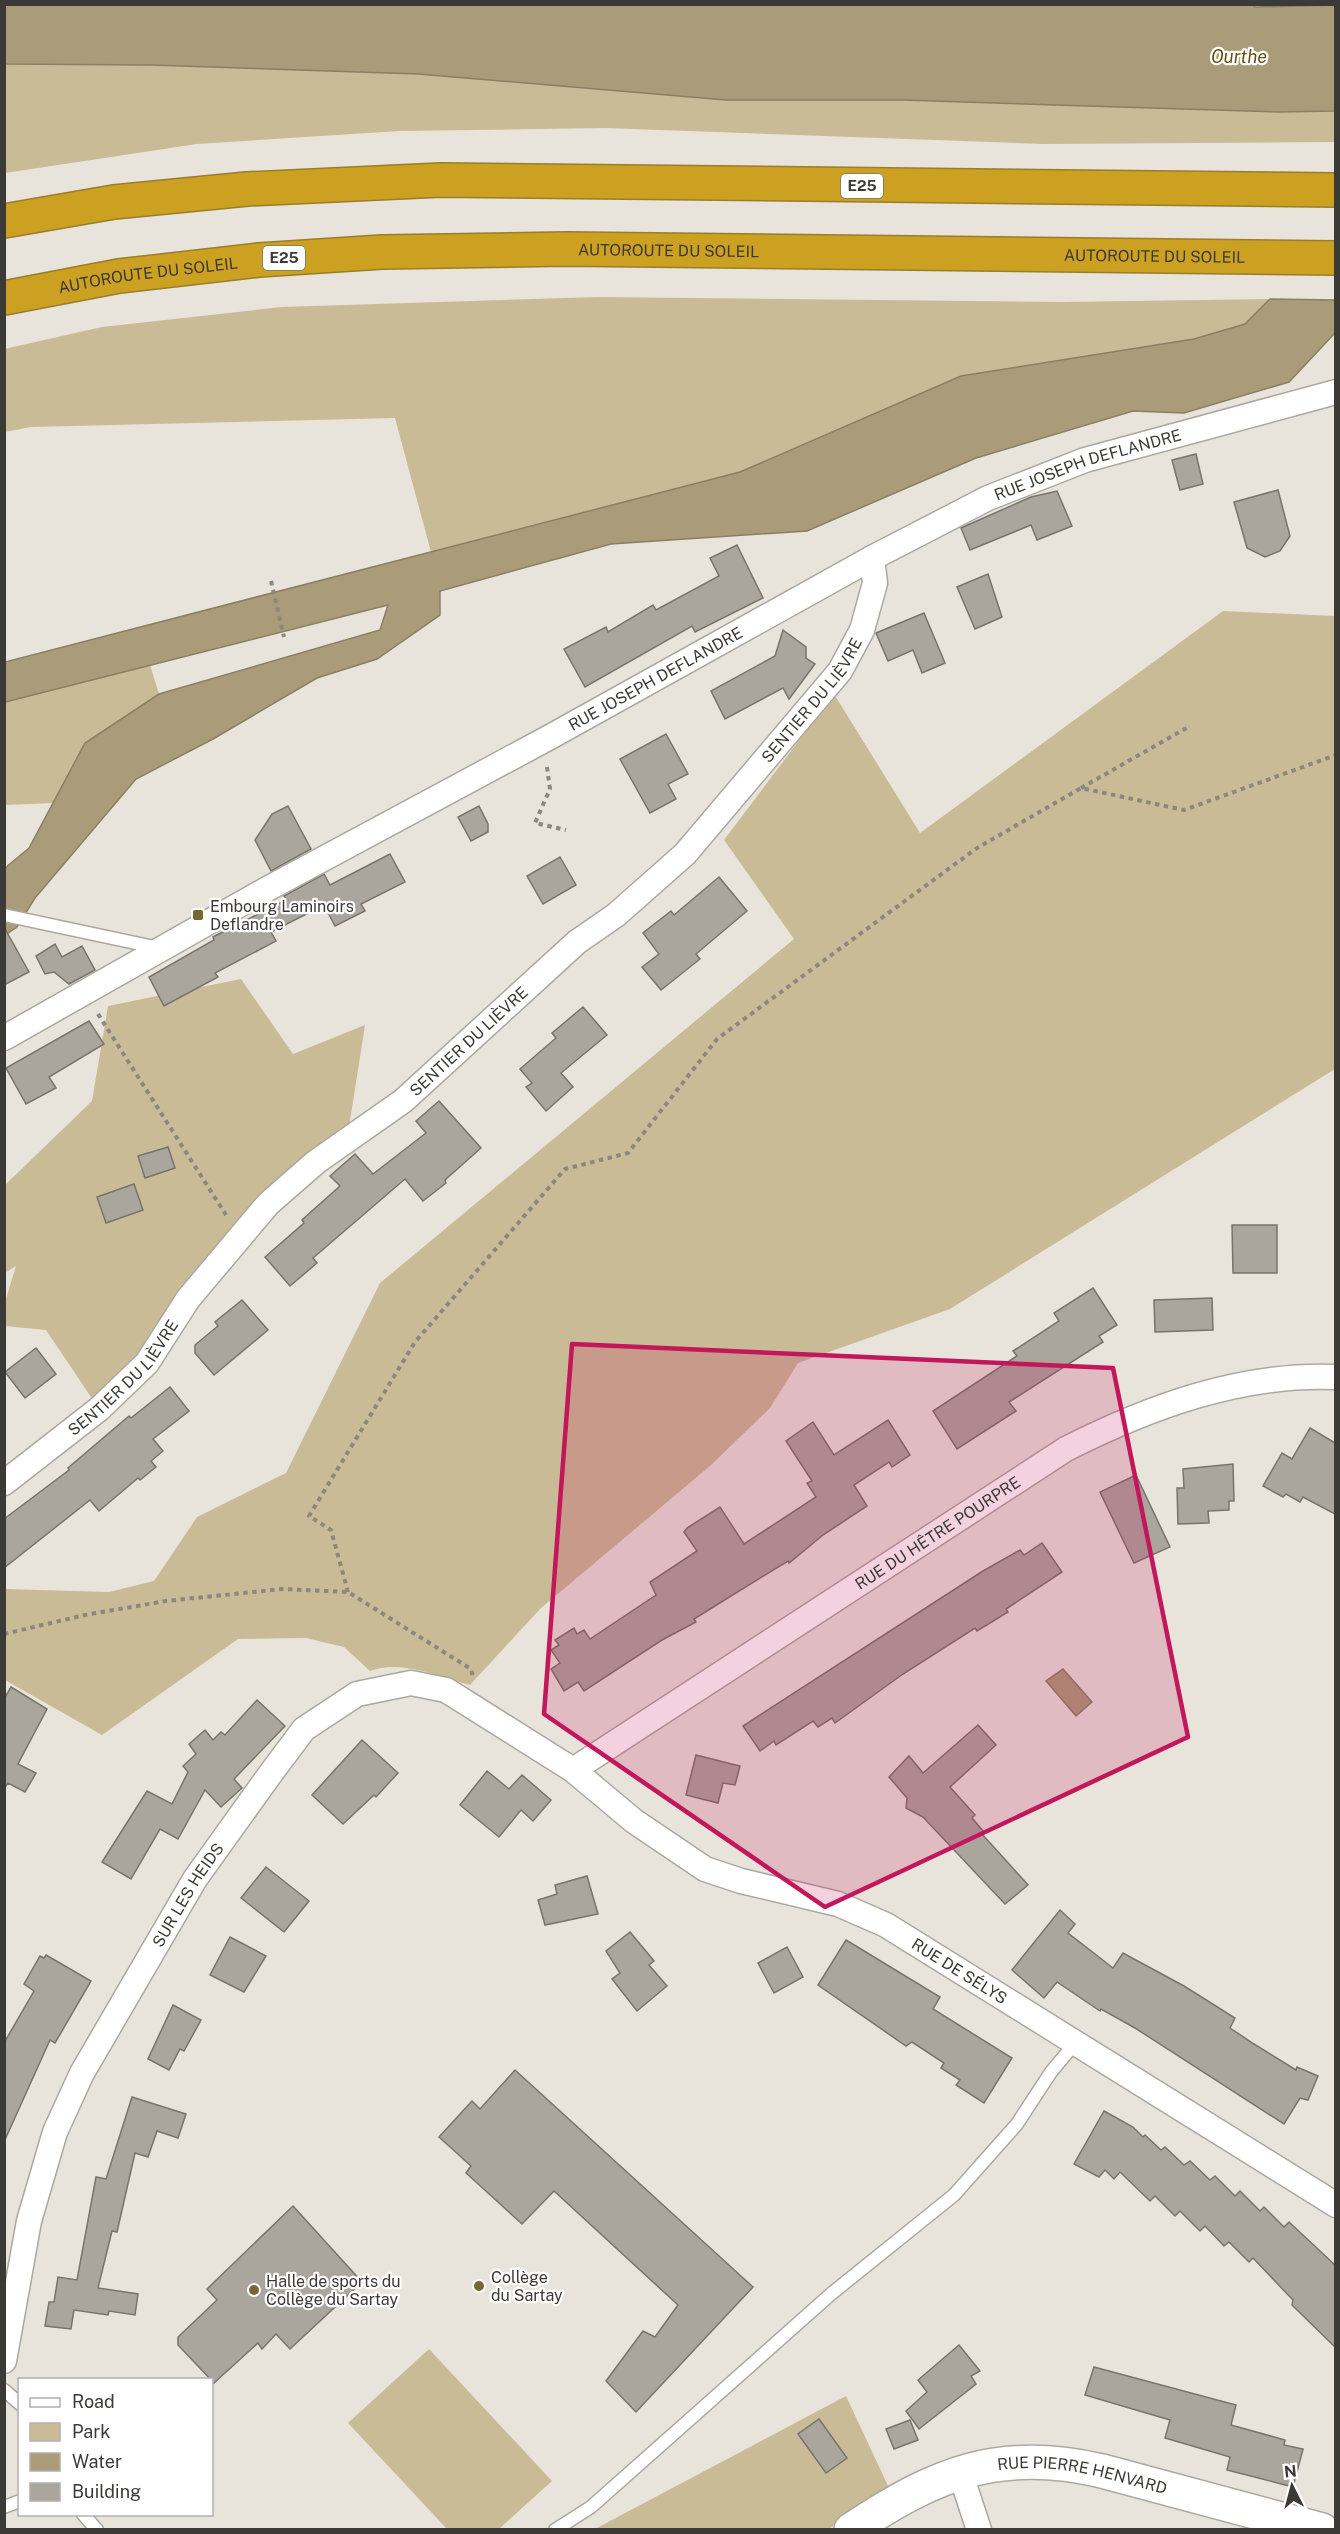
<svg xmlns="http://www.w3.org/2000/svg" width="1340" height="2534" viewBox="0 0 1340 2534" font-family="'Public Sans',sans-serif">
<rect width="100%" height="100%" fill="#e8e4db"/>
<g fill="#cabb97">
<path d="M4 64 151 65 418 74 726 100H902L1278 112 1335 111V142L1043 144 604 128 400 131 197 144 5 173Z"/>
<path d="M597 297 1062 302 1270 299 1245 324 1194 339 961 376 740 472 431 552 395 418 31 427 5 432 4 349 102 327 282 307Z"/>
<path d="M1223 611 1335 616V1069L950 1309 798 1363 770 1408 710 1466 541 1608 470 1685C439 1677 401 1659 370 1671L344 1647 306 1638 238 1639 102 1735 5 1680V1589L109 1592 154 1581 197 1517 286 1473 380 1283 794 939 724 840 834 694 920 833Z"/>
<path d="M150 665 159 694 85 743 53 803 5 805V702Z"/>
<path d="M241 979 293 1054 365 1025 347 1140 316 1162 99 1409 46 1330 5 1326V1302L16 1266 5 1273V1185L92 1101 108 1006Z"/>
<path d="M429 2349 552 2481 499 2529H447L348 2423Z"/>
<path d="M846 2396 889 2488 829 2529 593 2530Z"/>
</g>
<g fill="#aa9c78" stroke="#897f64" stroke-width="1.5">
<path d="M5 4H1251L1255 7 1335 5V111L1278 112 902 100H726L418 74 151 65 5 64Z"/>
<path d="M1270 299 1335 300V333L1289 382 1184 413 1133 411 976 458 807 531 611 544 440 591V615L377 659 317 678 213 739 136 779 35 898 17 927 5 935V868L29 848 85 743 159 694 380 630 388 605 5 702V662L740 472 961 376 1194 339 1245 324Z"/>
<path d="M1063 1669 1092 1702 1076 1716 1046 1681Z"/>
</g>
<g fill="#aaa69d" stroke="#77746c" stroke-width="1.5">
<path d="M1196 454 1203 484 1180 490 1172 460Z"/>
<path d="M1278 490 1290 536 1280 551 1265 557 1247 548 1234 502Z"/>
<path d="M1057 491 1072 526 1037 540 1031 525 970 550 961 528 1031 497Z"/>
<path d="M737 545 763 598 695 632 692 626 585 687 564 649 606 627 608 632 653 605 656 610 719 576 710 558Z"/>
<path d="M988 574 1002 617 975 629 957 587Z"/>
<path d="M924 613 945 663 922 673 913 650 888 661 876 633Z"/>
<path d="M783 630 806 647V658L815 664 789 699 783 688 725 719 711 691 775 656Z"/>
<path d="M666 734 688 774 668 784 676 799 650 813 620 759Z"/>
<path d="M288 806 311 849 271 871 255 840 272 814Z"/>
<path d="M479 806 488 824V832L471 841 458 817Z"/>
<path d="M390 854 405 882 361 904 365 911 335 926 324 905 271 932 276 941 215 973 218 977 164 1006 149 977 214 940 213 937 286 900 284 896 324 874 330 885Z"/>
<path d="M560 857 576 885 543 904 527 876Z"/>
<path d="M719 877 747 911 696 954 700 959 661 990 642 967 659 954 643 933 671 911 674 915Z"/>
<path d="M4 927 29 972 4 985Z"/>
<path d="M55 944 62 957 82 946 95 970 69 984 54 972 45 974 36 956Z"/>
<path d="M583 1007 607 1035 561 1073 573 1087 546 1111 526 1087 532 1083 520 1069 556 1038 552 1033Z"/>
<path d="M89 1021 104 1044 49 1077 56 1088 26 1104 6 1068Z"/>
<path d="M439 1101 481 1148 445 1180 446 1183 423 1201 405 1179 313 1258 317 1263 290 1286 265 1257 304 1223 302 1220 340 1186 330 1176 355 1154 373 1174 426 1133 416 1121Z"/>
<path d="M168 1147 175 1168 145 1178 138 1156Z"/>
<path d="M134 1184 143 1210 106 1223 97 1197Z"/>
<path d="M1232 1225H1277V1273H1233Z"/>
<path d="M1093 1288 1117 1325 1099 1336 1103 1342 1009 1402 1016 1411 957 1449 933 1411 1017 1356 1013 1351 1059 1321 1054 1313Z"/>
<path d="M1212 1298 1213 1330 1155 1332 1154 1300Z"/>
<path d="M242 1300 268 1330 214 1375 195 1353V1345L218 1326 215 1322Z"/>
<path d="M36 1348 56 1374 25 1398 5 1372Z"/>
<path d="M170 1387 189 1411 153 1439 163 1451 151 1461 156 1467 140 1480 138 1478 99 1511 90 1500 4 1568V1519L69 1470 68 1468 129 1416 131 1418Z"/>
<path d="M888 1420 910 1455 892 1467 889 1462 854 1485 867 1506 823 1535 789 1563 788 1561 731 1596 694 1619 696 1622 662 1640 584 1691 578 1682 564 1691 551 1669 560 1663 551 1650 559 1645 555 1640 574 1628 577 1634 584 1630 590 1639 656 1595 650 1582 697 1551 684 1532 687 1528 720 1507 744 1544 816 1497 807 1483 812 1481 786 1441 813 1422 834 1455Z"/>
<path d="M1310 1428 1335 1443V1514L1303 1497 1300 1502 1286 1494 1283 1497 1263 1486 1282 1453 1292 1459Z"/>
<path d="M1233 1464 1234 1501H1229V1510L1208 1511 1209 1523 1178 1524 1177 1488H1184L1183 1469Z"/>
<path d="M1136 1475 1170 1547 1134 1563 1100 1492Z"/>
<path d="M1042 1543 1062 1572 1006 1609 1008 1612 977 1631 975 1628 903 1674 835 1723 832 1718 818 1727 813 1721 776 1745 774 1741 760 1751 743 1726 983 1571 1020 1550 1024 1555Z"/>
<path d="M11 1687 47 1709 18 1764 36 1773 25 1792 8 1783 4 1789V1699Z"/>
<path d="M257 1700 285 1726 234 1779 242 1788 221 1807 205 1790 178 1839 160 1829 131 1879 102 1862 147 1791 172 1804 188 1772 183 1766 196 1754 189 1744 205 1730 213 1740 221 1732 225 1735Z"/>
<path d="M978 1725 996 1745 950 1787 975 1815 972 1818 984 1832 982 1834 1028 1885 1005 1904 923 1817 906 1808 907 1798 889 1777 909 1756 923 1773Z"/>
<path d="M362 1740 398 1773 376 1797 374 1795 343 1824 312 1795Z"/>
<path d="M696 1755 740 1766 735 1785 723 1783 718 1803 686 1795Z"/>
<path d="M487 1771 509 1789 522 1775 551 1800 533 1821 521 1810 499 1837 460 1805Z"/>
<path d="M266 1867 309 1901 284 1932 241 1898Z"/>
<path d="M587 1876 598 1914 545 1925 538 1900 557 1894 555 1885Z"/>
<path d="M1060 1910 1075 1924 1068 1933 1113 1968 1123 1953 1184 1986 1235 2018 1230 2028 1254 2044 1296 2070 1297 2067 1318 2076 1308 2100 1300 2098 1284 2124 1135 2028 1101 2009 1100 2011 1057 1982 1044 1998 1012 1970Z"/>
<path d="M630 1932 654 1961 649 1965 667 1986 637 2011 612 1979 620 1973 606 1951Z"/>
<path d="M230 1937 266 1956 244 1992 210 1975Z"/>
<path d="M846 1940 940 1997 933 2009 1012 2058 984 2103 956 2085 960 2080 941 2068 944 2063 912 2042 906 2046 818 1985Z"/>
<path d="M787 1947 803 1977 774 1993 758 1963Z"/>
<path d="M46 1955 91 1981 55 2043 50 2040 4 2142V2043L34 1991 24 1984 40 1956 44 1958Z"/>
<path d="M173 2005 201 2020 184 2051 180 2049 169 2070 148 2059Z"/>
<path d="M515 2070 753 2287 636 2412 606 2381 643 2331 655 2337 678 2305 554 2191 522 2224 466 2173 471 2166 439 2137 472 2101 480 2109Z"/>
<path d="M132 2097 186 2114 178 2138 157 2131 148 2157 135 2153 117 2232 112 2231 98 2288 138 2294 135 2315 109 2311 108 2315 74 2310 71 2329 45 2326 49 2302H54L58 2277 77 2280 96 2177 106 2179Z"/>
<path d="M1104 2111 1133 2127 1143 2137 1145 2135 1161 2150 1165 2147 1184 2165 1190 2161 1210 2180 1215 2176 1235 2196 1240 2191 1260 2211 1264 2207 1284 2227 1289 2222 1335 2265V2347L1292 2305 1293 2300 1253 2258 1249 2262 1229 2242 1224 2246 1205 2226 1200 2231 1180 2211 1175 2216 1155 2196 1150 2201 1120 2172 1114 2179 1105 2170 1099 2177 1074 2164Z"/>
<path d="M293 2206 362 2282 290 2349 276 2334 262 2349 258 2343 214 2383 178 2345V2337L217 2300 207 2289Z"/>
<path d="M959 2345 980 2371 971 2376 976 2384 919 2429 906 2411 927 2392 918 2380Z"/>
<path d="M1094 2367 1236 2405 1231 2425 1285 2440 1284 2445 1303 2449 1293 2487 1227 2470 1230 2457 1165 2438 1170 2420 1085 2395Z"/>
<path d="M819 2419 847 2458 826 2473 798 2434Z"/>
<path d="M910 2420 918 2440 894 2449 886 2429Z"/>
</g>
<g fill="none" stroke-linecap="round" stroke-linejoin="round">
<g stroke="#aca89f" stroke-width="15">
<g id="service">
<path d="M4 915 159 948"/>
<path d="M4 2390 20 2404"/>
<path d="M4 2507 20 2501"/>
<path d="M83 2514 97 2530"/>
<path d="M555 2530 591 2507 831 2294 954 2195 1017 2124 1051 2072 1076 2042"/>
</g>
</g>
<g stroke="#aca89f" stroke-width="27">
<g id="minor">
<path id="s1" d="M4 1038 269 888 550 737 872 558 988 498 1085 460 1336 392"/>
<path id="s2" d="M4 1483 99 1409 147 1363 188 1299 268 1204 316 1162 403 1101 577 942 616 915 685 854 840 671 862 630 875 583 872 558"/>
<path id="s3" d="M573 1770 1066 1449C1149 1407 1241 1373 1336 1377"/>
<path id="s4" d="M4 2361 29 2221 55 2132 82 2073 195 1879 271 1773 304 1729 357 1694 411 1683 446 1690 573 1770 634 1821 705 1869 741 1881 838 1904 886 1925 1336 2205"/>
<path d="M960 2472 979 2530"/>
</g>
</g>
<g stroke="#aca89f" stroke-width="36">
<g id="secondary">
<path id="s5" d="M851 2530C936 2473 1000 2447 1102 2471L1322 2530"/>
</g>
</g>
<g stroke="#997d29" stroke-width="36">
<g id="motorway">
<path d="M4 221 114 202 247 189 441 180 1336 190"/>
<path id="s6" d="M4 298 119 276 259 260 382 252 566 249 1336 258"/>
</g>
</g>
<g stroke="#8b8882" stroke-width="4" stroke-dasharray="4.5 4.5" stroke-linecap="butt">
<path d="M271 581 284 637"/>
<path d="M547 767 550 789 535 823 566 830"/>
<path d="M1081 788 1190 726"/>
<path d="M98 1014 226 1215"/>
<path d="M348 1592 331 1530 309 1516 415 1342 565 1169 628 1153 717 1039 977 848 1081 788 1184 810 1336 755"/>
<path d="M4 1634 85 1615 166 1601 282 1589 348 1592 471 1669 473 1677"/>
</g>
<use href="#service" stroke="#fff" stroke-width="12"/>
<use href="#minor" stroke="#fff" stroke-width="24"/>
<use href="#secondary" stroke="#fff" stroke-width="33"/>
<use href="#motorway" stroke="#cca122" stroke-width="33"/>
</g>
<path fill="#c2185b" fill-opacity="0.2" stroke="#c2185b" stroke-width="4.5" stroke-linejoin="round" d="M572 1344 1113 1368 1188 1737 825 1907 544 1714Z"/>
<g fill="#7a6635" stroke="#fff" stroke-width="2">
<rect x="192" y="909" width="12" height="12" rx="3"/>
<circle cx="479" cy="2286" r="6"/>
<circle cx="254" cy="2290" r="6"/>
</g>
<g text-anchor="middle" stroke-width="4.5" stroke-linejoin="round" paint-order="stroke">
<g fill="#fff" stroke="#767572" stroke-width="1.5">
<rect x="841" y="174" width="42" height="24" rx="4.5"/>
<rect x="263" y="246" width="42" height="24" rx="4.5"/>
</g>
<g font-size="15" font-weight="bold" fill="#3b3a36">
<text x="862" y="191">E25</text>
<text x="284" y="263">E25</text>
</g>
<g font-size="16" fill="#3b3a36" stroke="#fff">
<text dy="6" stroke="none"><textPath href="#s6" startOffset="668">AUTOROUTE DU SOLEIL</textPath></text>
<text dy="6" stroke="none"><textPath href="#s6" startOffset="1154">AUTOROUTE DU SOLEIL</textPath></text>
<text dy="6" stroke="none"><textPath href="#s6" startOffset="146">AUTOROUTE DU SOLEIL</textPath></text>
<text dy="6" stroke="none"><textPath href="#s1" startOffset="1228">RUE JOSEPH DEFLANDRE</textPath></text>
<text dy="6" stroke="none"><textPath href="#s1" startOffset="744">RUE JOSEPH DEFLANDRE</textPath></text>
<text dy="6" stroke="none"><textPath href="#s2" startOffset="1132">SENTIER DU LIÈVRE</textPath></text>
<text dy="6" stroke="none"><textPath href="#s2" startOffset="646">SENTIER DU LIÈVRE</textPath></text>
<text dy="6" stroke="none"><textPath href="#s2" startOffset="160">SENTIER DU LIÈVRE</textPath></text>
<text dy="6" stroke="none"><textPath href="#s3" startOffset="435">RUE DU HÊTRE POURPRE</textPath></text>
<text dy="6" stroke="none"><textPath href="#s4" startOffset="507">SUR LES HEIDS</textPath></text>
<text dy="6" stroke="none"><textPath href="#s4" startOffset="1456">RUE DE SÉLYS</textPath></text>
<text dy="6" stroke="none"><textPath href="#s5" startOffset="248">RUE PIERRE HENVARD</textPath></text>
</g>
<g font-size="16" fill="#3b3a36" stroke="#fff" text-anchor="start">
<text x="210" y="912">Embourg Laminoirs<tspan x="210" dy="18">Deflandre</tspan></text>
<text x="491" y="2283">Collège<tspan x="491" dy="18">du Sartay</tspan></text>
<text x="266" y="2287">Halle de sports du<tspan x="266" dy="18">Collège du Sartay</tspan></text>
</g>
<g font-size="18" font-style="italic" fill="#665012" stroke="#fff">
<text x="1239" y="63">Ourthe</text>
</g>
</g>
<rect width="1340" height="2534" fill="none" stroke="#3b3a36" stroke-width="12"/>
<rect x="18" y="2378" width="195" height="138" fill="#ffffff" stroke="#b1b0af" stroke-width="1.5"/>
<rect x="30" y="2398" width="30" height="9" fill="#ffffff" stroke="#b1b0af" stroke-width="1.5"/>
<text x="72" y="2408" font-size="18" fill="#3b3a36">Road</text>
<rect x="30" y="2423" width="30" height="18" fill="#cabb97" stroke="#b1b0af" stroke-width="1.5"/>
<text x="72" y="2438" font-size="18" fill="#3b3a36">Park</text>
<rect x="30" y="2453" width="30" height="18" fill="#aa9c78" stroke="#b1b0af" stroke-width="1.5"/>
<text x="72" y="2468" font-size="18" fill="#3b3a36">Water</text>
<rect x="30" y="2483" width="30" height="18" fill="#aaa69d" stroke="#b1b0af" stroke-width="1.5"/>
<text x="72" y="2498" font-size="18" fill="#3b3a36">Building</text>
<g transform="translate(1292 2486) rotate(354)" stroke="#ffffff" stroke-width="4.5" paint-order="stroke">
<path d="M0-4.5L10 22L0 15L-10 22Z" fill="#3b3a36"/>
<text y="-9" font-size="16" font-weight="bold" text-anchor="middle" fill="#3b3a36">N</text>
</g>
</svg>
